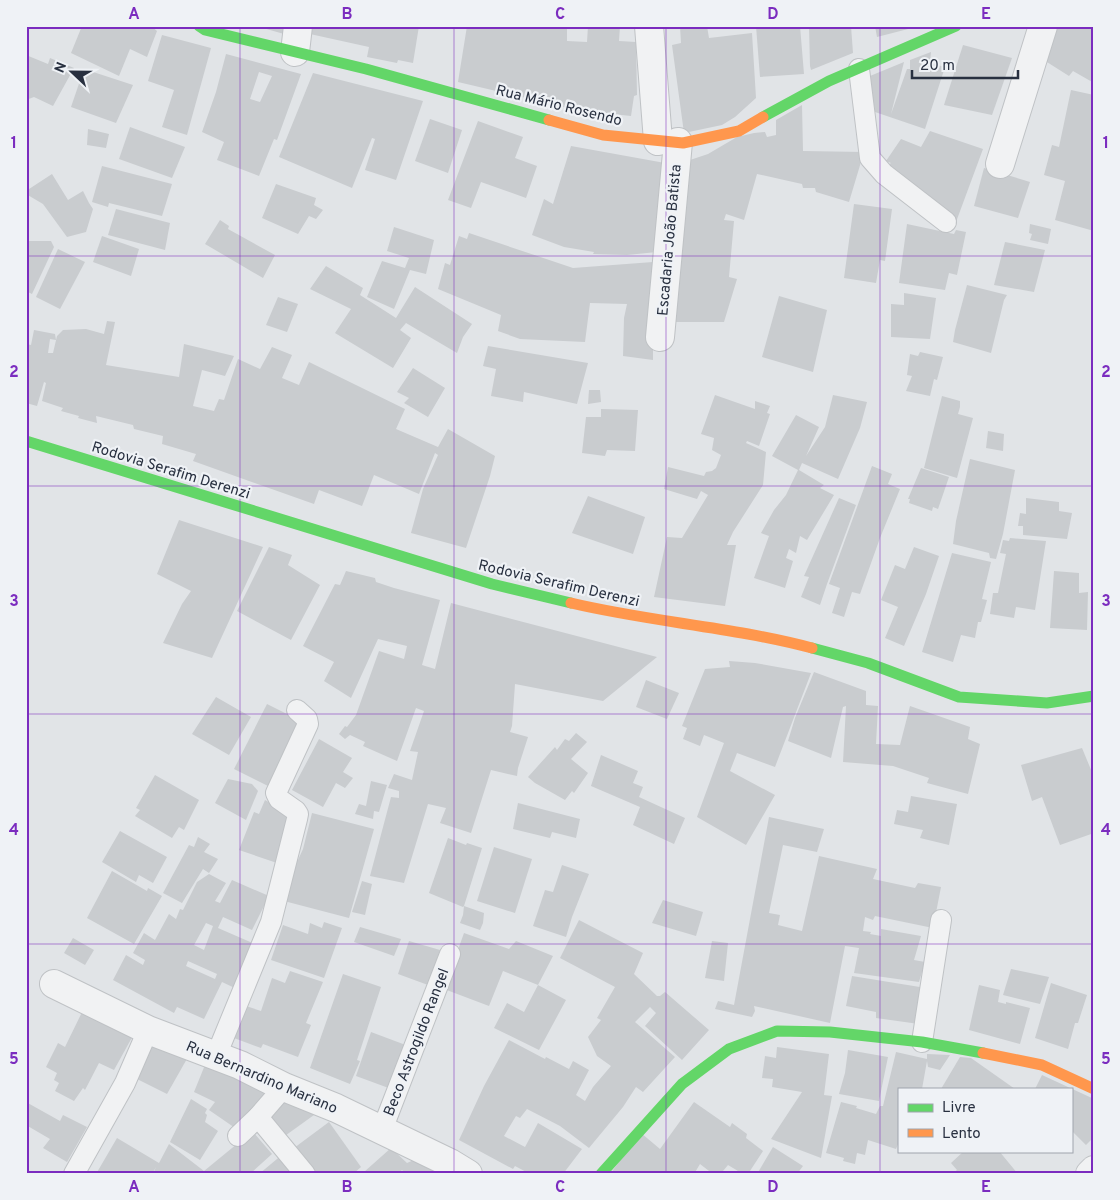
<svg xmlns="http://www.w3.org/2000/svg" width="1120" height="1200" viewBox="0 0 1120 1200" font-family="Overpass,sans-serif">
<rect width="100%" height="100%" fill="#e1e4e7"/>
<g fill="#c9cccf" fill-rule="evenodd">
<path d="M82 26H151L157 31 147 57 130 49 119 76 71 53Z"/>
<path d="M256 26H285L284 34Z"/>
<path d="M308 26H419L413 63 398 60 397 63 367 57 369 47 310 34Z"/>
<path d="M467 26H567V41L587 42 588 26H620L619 41 636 42 637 95 634 96 631 116 576 110 458 82Z"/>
<path d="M680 26H707L709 38 752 33 756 98 735 117 722 125 684 133 672 45 681 43Z"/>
<path d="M756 26H800L804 74 760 77Z"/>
<path d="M809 26H851L853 53 811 70 810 66Z"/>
<path d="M875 26H912V28L877 37Z"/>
<path d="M1056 26H1094V83L1073 71 1069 76 1039 57Z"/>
<path d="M162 35 211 48 187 135 162 127 174 90 148 81Z"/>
<path d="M963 45 1012 58 992 115 944 105Z"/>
<path d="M931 52 930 63 945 67 925 129 875 112 870 76 904 62 891 114 907 69H910V60Z"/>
<path d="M226 54 301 74 277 140 274 139 259 176 217 160 224 142 202 132 216 92ZM259 72 272 76 260 102 250 99Z"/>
<path d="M26 55 48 64 50 58 74 68 53 106 34 97 26 100Z"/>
<path d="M84 69 133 85 116 123 71 107Z"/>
<path d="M313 73 423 101 396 180 365 170 375 139 372 138 352 188 279 157Z"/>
<path d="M1071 90 1094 95V231L1055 220 1065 181 1044 175 1052 145 1059 147Z"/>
<path d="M802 105 803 151 864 152 849 202 816 192 815 188H803L802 184 757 174 744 220 726 214 724 220 734 221 729 277 737 279 724 322H667L682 209 690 160 708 154 737 137 754 133 765 132 767 137 776 135V120Z"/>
<path d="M430 119 462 130 448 173 415 161Z"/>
<path d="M478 121 523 137 515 158 537 166 526 198 481 182 471 208 448 200Z"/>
<path d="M130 127 185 147 172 178 119 159Z"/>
<path d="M88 129 109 134 106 148 87 145Z"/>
<path d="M930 131 983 149 956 222 910 188 887 166 891 163 886 161 901 139 921 147Z"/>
<path d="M571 146 665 163 657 252 627 255 593 254 594 252 564 247 532 235 544 199 553 204Z"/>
<path d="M102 166 172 184 162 216 109 203 108 207 92 202Z"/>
<path d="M984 168 1030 182 1018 218 974 206Z"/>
<path d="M52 174 68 200 83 191 89 203 93 209 86 232 67 237 43 204 26 194V191Z"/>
<path d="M276 184 316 198 314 205 323 210 316 219 309 216 298 234 262 218Z"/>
<path d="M854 204 892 209 885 261 880 260 876 283 844 278Z"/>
<path d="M116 209 170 223 165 250 108 235Z"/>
<path d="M220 220 229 226 228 229 275 255 263 278 205 244Z"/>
<path d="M907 224 954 234 956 230 966 232 957 275 949 273 945 290 899 283Z"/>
<path d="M1030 224 1051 229 1048 244 1030 240 1032 234 1029 233Z"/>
<path d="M394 227 434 240 426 274 410 270 394 309 367 297 382 261 405 268 409 258 387 251Z"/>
<path d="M469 233 573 268 653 262V360L623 356 624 318 627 304 590 303 585 342 520 339 498 331 501 315 438 289 445 263 450 265 459 236 467 239Z"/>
<path d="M102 236 139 249 131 276 93 262Z"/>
<path d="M26 241H51L54 247 32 294 26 291Z"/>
<path d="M1005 242 1045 250 1034 292 994 285Z"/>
<path d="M58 249 85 262 60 309 36 297Z"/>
<path d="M326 266 363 288 360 295 396 318 415 287 472 324 463 337 457 353 406 323 400 330 411 338 393 368 335 333 351 309 310 289Z"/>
<path d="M967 285 1007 295 1004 300 991 353 953 342 955 330Z"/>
<path d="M904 293 936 298 930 339 891 337V304L904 305Z"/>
<path d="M779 296 827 310 813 372 762 357Z"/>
<path d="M278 297 298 304 287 332 266 325Z"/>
<path d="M107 321 115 322 106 365 179 377 184 344 234 356 225 376 202 370 193 406 214 411 219 399 224 400 238 359 260 369 272 347 292 355 282 378 299 385 309 362 405 409 396 429 438 447 448 429 495 456 490 476 466 548 411 533 423 489 438 455 435 453 419 494 374 475 362 506 319 490 314 504 193 461 196 454 162 444 163 436 134 429 133 425 96 416 97 423 78 418 79 416 61 411 63 408 42 401 46 383 44 382 37 406 26 403V344L31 345 34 330 55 334 56 340 50 339 48 353H53L57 336 63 330 86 329 104 334Z"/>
<path d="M488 346 588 363 577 404 524 392 523 402 491 396 496 369 483 366Z"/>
<path d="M920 352 943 357 937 380 934 379 930 396 906 391 912 376 907 375 910 354 918 356Z"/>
<path d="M413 368 445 388 428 417 404 403 409 398 397 392Z"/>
<path d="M589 390H600L601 402 588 404Z"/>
<path d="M715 395 755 409V401L770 406 767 413 770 414 759 446 747 441 746 443 766 452 763 485 733 532 727 545H736L725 606 654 597 667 537 682 538 708 495 701 491 697 499 664 489 668 467 704 476 706 472 712 471 716 468 721 455 712 450 714 438 701 434Z"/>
<path d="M833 395 867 402 860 428 838 479 802 463 799 470 824 485 820 488 834 495 807 540 800 536 796 553 789 549 786 558 793 561 785 588 754 578 769 536 761 533 774 510 786 495 798 470 772 456 796 415 819 427 806 456 825 427Z"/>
<path d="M942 396 960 401V407L958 414 973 418 957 478 924 468Z"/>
<path d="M601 409 638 410 635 451 607 450 605 456 582 453 586 417H601Z"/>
<path d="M988 431 1004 434 1003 451 986 448Z"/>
<path d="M970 459 1015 470 1003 534 996 559 990 558 989 553 953 544 956 521Z"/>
<path d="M872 466 892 474 888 484 900 489 880 538 860 594 852 592 844 617 832 613 840 588 829 584Z"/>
<path d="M921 468 949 477 938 509 933 507 932 511 909 503 910 499H908Z"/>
<path d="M588 496 645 517 633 554 572 533Z"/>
<path d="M839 498 856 505 827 584 820 605 801 597 809 577 804 576Z"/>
<path d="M1026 498 1059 502V511L1072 513 1067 539 1023 535V526H1018L1020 513 1026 514Z"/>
<path d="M179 520 263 547 212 658 163 643 182 604 191 591 157 574Z"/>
<path d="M1010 538 1046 541 1035 610 1016 607 1014 618 990 614 993 593H998L1006 554 1000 553 1003 540 1009 541Z"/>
<path d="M269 547 292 555 288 565 320 585 291 640 237 611Z"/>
<path d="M914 547 939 556 926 594 904 646 885 638 898 607 881 600 895 565 905 569Z"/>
<path d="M952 553 991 562 982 599 987 600 981 622H978L975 638 961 635 953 662 922 652Z"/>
<path d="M346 571 375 578 376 582 394 588 440 600 422 665 435 669 451 603 657 657 603 701 515 684 512 726 510 732 528 737 518 768 517 776 491 770 471 833 440 823 446 808 428 804 404 883 370 876 391 797 399 798V791L388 788 394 774 412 780 418 752 410 751 424 711 416 708 397 761 363 746 365 742 350 735 345 739 339 734 345 726 347 727 356 715 379 651 404 659 407 646 378 639 351 698 324 681 334 662 303 646 335 584 340 585Z"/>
<path d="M1054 571 1079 573V593L1088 592 1087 630 1050 628Z"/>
<path d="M729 661 755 663 811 673 775 767 737 753 730 771 775 795 746 845 697 817 724 743 704 735 700 746 683 739 687 728 682 726 705 669 730 667Z"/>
<path d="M814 672 866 691V705L878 706 876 744 900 745 910 706 970 727 968 739 980 744 968 794 927 783 929 778 893 766 843 762 846 706 843 707 831 758 788 741 795 718Z"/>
<path d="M646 680 679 693 667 719 636 707Z"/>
<path d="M216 697 251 717 229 755 192 734Z"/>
<path d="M267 704 303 722 270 787 234 769Z"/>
<path d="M576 733 587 742 571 759 588 773 574 793 572 791 565 800 535 783 528 777 555 747 557 750 565 739 569 741Z"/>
<path d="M319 739 352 758 343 772 353 778 345 788 336 783 323 807 292 790Z"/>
<path d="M1082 748 1094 777V833L1060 845 1042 797 1032 801 1021 765Z"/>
<path d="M601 755 638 771 633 783 643 787 639 797 685 818 674 844 633 825 640 807 591 786Z"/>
<path d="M155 775 199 800 184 830 179 827 172 838 135 816 140 810 136 808Z"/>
<path d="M228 779 252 784 258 791 246 820 215 803Z"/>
<path d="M371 781 387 785 379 812 374 811 373 819 355 814 359 804 366 806Z"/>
<path d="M911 796 957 804 949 845 920 838 923 830 894 824 897 810 908 812Z"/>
<path d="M265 800 293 816 277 863 239 850 254 812 259 814Z"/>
<path d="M518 803 580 819 576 838 552 832 550 838 513 829Z"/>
<path d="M312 813 374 829 349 918 284 901 295 859 298 860 303 849Z"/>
<path d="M769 817 824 829 817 852 783 845 769 913 780 915 778 925 802 931 819 856 877 869 873 879 915 888 918 883 941 887 933 928 875 916 873 920 865 917 863 931 871 932 870 934 881 936V929L921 936 914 960 925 962 919 982 854 973 859 948 845 946 830 1023 754 1006 755 1011 752 1017 715 1009 718 1001 734 1005Z"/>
<path d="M120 831 167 857 153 883 139 875 136 882 102 862Z"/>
<path d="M198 837 210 844 204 852 218 859 209 873 203 869 182 903 163 893 189 845 194 847Z"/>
<path d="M448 838 466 845 467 843 482 848 464 906 484 913 483 923 480 930 460 923 463 915 464 906 463 907 429 893Z"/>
<path d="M494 847 532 859 515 913 477 901Z"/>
<path d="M562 865 589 874 572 917 566 937 533 926 545 890 553 892Z"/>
<path d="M112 871 147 891 148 888 162 896 134 944 87 918Z"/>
<path d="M209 874 226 883 215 901 220 903 232 880 269 896 252 930 223 917 218 928 257 945 239 990 222 982 204 1019 177 1007 174 1013 113 980 126 955 143 965 145 960 133 953 144 933 155 940 169 914 176 919 180 909 183 910 197 882ZM206 923 213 926 204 950 194 945ZM188 961 217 974 215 979 186 966Z"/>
<path d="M362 881 372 884 365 915 352 912Z"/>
<path d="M663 900 703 912 696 936 652 923Z"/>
<path d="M579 920 643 953 634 974 657 996H660L665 992 709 1030 682 1060 645 1026 656 1013 650 1007 635 1022 675 1057 643 1092 636 1087 623 1107 589 1148 560 1126 527 1109 520 1118 516 1116 504 1136 525 1147 538 1123 582 1149 563 1174H530L515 1166 513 1169 459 1140 484 1086 509 1040 545 1059 546 1057 569 1069 573 1061 589 1070 576 1095 585 1101 593 1087 611 1066 597 1056 588 1037 601 1020 597 1018 615 987 560 958Z"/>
<path d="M324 922 342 928 324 978 271 960 283 925 308 934 310 923 322 928Z"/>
<path d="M360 927 401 939 394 956 354 942Z"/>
<path d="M464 933 509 949 516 941 553 956 538 985 566 1000 539 1050 494 1028 507 1003 524 1012 538 985 503 971 489 1006 444 989Z"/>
<path d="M73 938 94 950 85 965 64 953Z"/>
<path d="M409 941 440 950 428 985 398 974Z"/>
<path d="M712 941 728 943 724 981 705 978Z"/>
<path d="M1011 969 1049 977 1040 1004 1003 995Z"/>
<path d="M290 971 323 982 306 1023 311 1025 298 1057 263 1044 261 1048 234 1038 246 1006 261 1011 272 978 285 983Z"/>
<path d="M343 974 381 987 357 1060 360 1061 350 1084 310 1068Z"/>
<path d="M852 976 926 988 919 1024 876 1018V1012L846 1006Z"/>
<path d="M1051 983 1087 995 1078 1023H1075L1068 1049 1035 1038Z"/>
<path d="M979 985 1000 990 998 1002 1006 1004V1002L1030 1008 1020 1044 969 1030Z"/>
<path d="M86 1004 135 1032 114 1070 99 1063 85 1090 83 1088 74 1101 55 1091 59 1083 54 1080 57 1073 46 1067 58 1043 65 1047Z"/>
<path d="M371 1032 411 1047 394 1090 356 1076Z"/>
<path d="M153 1038 188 1057 167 1094 131 1076Z"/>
<path d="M777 1047 829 1054 824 1095 832 1096 821 1158 771 1139 802 1092 772 1087 773 1079 762 1078 765 1056 776 1058Z"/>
<path d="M848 1050 888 1057 879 1101 839 1094 845 1073Z"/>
<path d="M896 1052 927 1059V1054L950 1055 940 1070 928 1067 927 1061 922 1089H899V1142L896 1149 868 1140 865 1155 857 1153 855 1164 843 1161 844 1158 826 1153 841 1102 857 1106 856 1108 876 1114 880 1106H883Z"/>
<path d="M960 1057 971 1058 1015 1089H941Z"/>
<path d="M207 1060 277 1093 238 1130 209 1110 215 1102 194 1092Z"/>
<path d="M1042 1075 1094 1099V1137L1086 1145 1071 1130V1089H1035Z"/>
<path d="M281 1096 314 1115 282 1138 265 1114Z"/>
<path d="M191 1099 207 1109 205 1113 207 1115 205 1122 218 1131 200 1160 170 1142Z"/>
<path d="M26 1102 60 1121 63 1115 87 1127 67 1162 43 1148 50 1139 26 1125Z"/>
<path d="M694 1102 730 1127 732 1123 747 1134 746 1138 763 1151 748 1174H743L728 1165 723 1171 728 1174H713L700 1164 694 1174 688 1172 687 1174H610L641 1133 660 1149Z"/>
<path d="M329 1122 361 1167 353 1174H313L294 1148Z"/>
<path d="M254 1133 272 1154 250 1174H153L156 1167 152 1174H96L117 1138 159 1163 169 1144 204 1171 243 1139Z"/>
<path d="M773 1147 803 1166 797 1174H757Z"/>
<path d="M391 1148 407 1163 416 1159 450 1174H406L402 1170 398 1174H365L364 1172Z"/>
<path d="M964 1151H999L1018 1174H952L957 1170 951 1163Z"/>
<path d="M283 1154 298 1174H259Z"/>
</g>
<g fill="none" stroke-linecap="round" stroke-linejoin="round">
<g stroke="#bfc2c5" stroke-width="22">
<g id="lane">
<path d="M859 69 870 158 884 174 946 222"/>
<path d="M922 1042 941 920"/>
<path d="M216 1056 271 922 297 819 298 814 296 811 279 799 276 793 308 724 307 719 297 710"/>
<path d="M258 1117 305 1174"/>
<path d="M382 1130 450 954"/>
<path d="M238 1136 258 1117 284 1087"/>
<path d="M74 1174 125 1083 148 1030"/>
</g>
</g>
<g stroke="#bfc2c5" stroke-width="30">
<g id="street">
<path d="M649 26 658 141"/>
<path d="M295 52 298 26"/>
<path d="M1000 164 1043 26"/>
<path d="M660 337 678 142"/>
<path d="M54 984 148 1030 240 1065 284 1087 336 1108 450 1163 468 1174"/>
<path d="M1090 1174 1094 1170"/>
</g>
</g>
<use href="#lane" stroke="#f1f2f3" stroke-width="20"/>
<use href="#street" stroke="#f1f2f3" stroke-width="28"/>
<g stroke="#63d668" stroke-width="11">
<path d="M199 26 205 30 366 69 549 120"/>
<path d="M763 117 829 81 956 26"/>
<path d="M26 441 492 584 571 603"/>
<path d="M812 648 868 663 959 697 1047 703 1094 696"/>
<path d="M601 1174 682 1084 729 1049 777 1031 830 1032 922 1042 983 1053"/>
</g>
<g stroke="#ff974d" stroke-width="11">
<path d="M549 120 603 135 683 143 739 131 763 117"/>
<path d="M571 603C651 622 733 627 812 648"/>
<path d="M983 1053 1042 1065 1094 1089"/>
</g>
</g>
<path fill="none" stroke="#7b2cbf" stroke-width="1" stroke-opacity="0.55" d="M240 26V1174M454 26V1174M666 26V1174M880 26V1174M26 256H1094M26 486H1094M26 714H1094M26 944H1094"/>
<g text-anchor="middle" stroke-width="4.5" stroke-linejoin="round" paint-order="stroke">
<g font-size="15" fill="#283040" stroke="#eff2f6">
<text transform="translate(559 105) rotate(14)" y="5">Rua Mário Rosendo</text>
<text transform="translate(669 240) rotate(-85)" y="5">Escadaria João Batista</text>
<text transform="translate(171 470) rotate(17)" y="5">Rodovia Serafim Derenzi</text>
<text transform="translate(559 583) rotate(13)" y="5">Rodovia Serafim Derenzi</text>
<text transform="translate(416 1042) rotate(-69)" y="5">Beco Astrogildo Rangel</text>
<text transform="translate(262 1077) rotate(23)" y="5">Rua Bernardino Mariano</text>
</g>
</g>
<rect width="1120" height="1200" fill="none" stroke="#eff2f6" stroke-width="55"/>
<rect x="898" y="1088" width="175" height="65" fill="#eff2f6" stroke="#9fa4ad"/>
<rect x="908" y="1104" width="25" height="8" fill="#63d668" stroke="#9fa4ad"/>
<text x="942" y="1112" font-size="15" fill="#283040">Livre</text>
<rect x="908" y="1129" width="25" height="8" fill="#ff974d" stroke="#9fa4ad"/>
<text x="942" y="1138" font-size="15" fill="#283040">Lento</text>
<g transform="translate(72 72) rotate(292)" stroke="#eff2f6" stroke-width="4" paint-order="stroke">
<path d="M0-4L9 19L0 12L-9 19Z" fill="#283040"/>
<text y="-8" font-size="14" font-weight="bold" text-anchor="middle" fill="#283040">N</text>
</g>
<path d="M912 70v8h106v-8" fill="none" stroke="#283040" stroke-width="2.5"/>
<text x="920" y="70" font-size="15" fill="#283040" stroke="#eff2f6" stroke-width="4" paint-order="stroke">20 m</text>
<rect x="28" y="28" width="1064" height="1144" fill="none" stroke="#7b2cbf" stroke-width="2"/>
<g font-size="16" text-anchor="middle" font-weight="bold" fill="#7b2cbf">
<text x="134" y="19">A</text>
<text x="347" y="19">B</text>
<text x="560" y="19">C</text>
<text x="773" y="19">D</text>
<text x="986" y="19">E</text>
<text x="14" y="148">1</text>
<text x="1106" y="148">1</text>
<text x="14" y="377">2</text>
<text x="1106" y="377">2</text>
<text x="14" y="606">3</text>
<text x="1106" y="606">3</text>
<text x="14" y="835">4</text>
<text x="1106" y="835">4</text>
<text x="14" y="1064">5</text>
<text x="1106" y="1064">5</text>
<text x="134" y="1192">A</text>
<text x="347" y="1192">B</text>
<text x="560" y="1192">C</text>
<text x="773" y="1192">D</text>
<text x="986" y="1192">E</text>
</g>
</svg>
